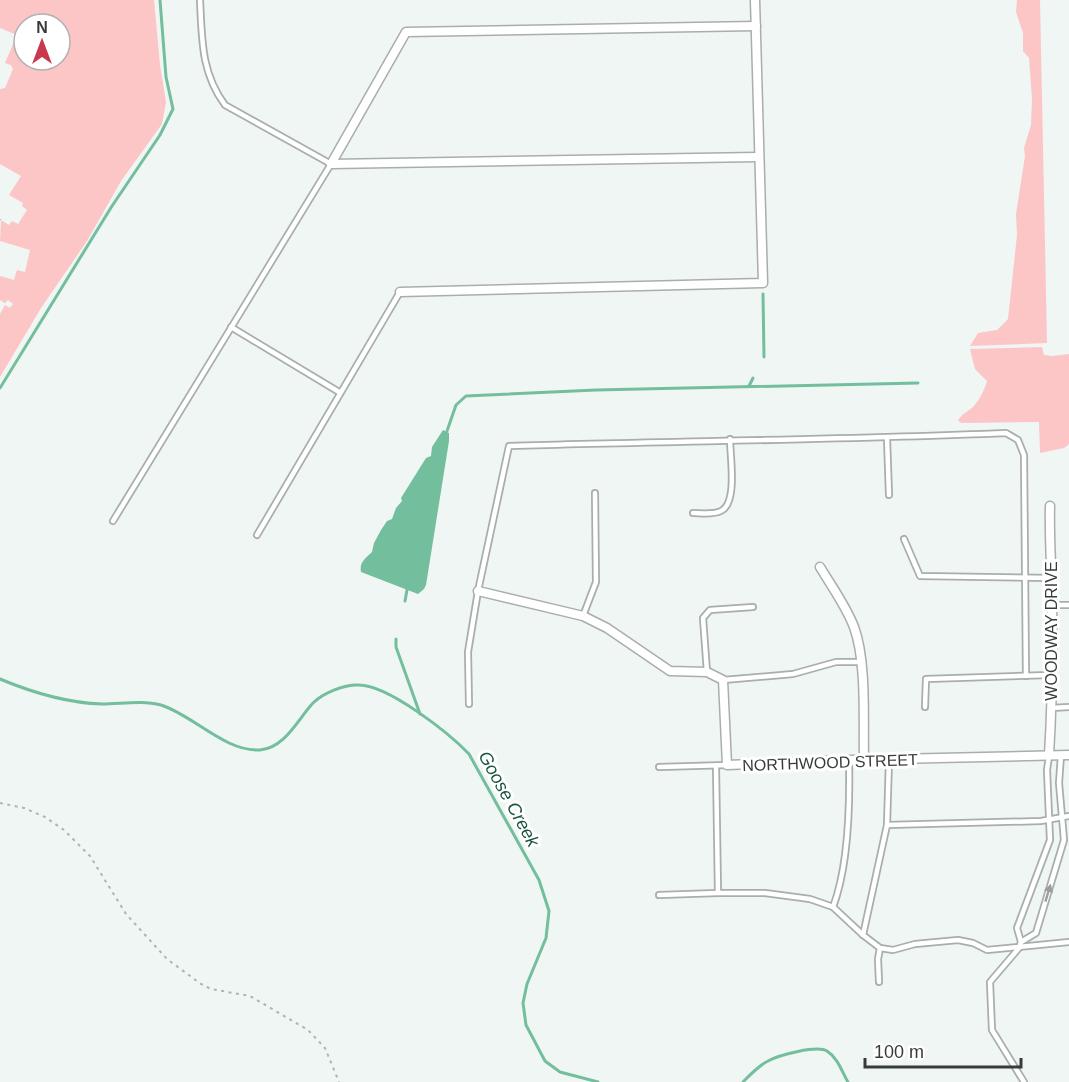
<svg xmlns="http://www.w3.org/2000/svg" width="1069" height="1082" viewBox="0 0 1069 1082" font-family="Arial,sans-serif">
<rect width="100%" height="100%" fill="#f0f6f3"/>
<g fill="#fcc5c6" fill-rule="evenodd">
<path d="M0 0H154L160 65 166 102 162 124 121 181 87 241 41 308 0 377V314L5 305 10 308 13 304 8 300 5 303 0 300V276L14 280 17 270 25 272 30 250 0 241 1 220 9 225 12 221 18 224 27 210 22 206 23 203 9 195 21 176 0 164V89L5 88 13 69 11 65 5 63 17 35 0 28ZM24 24H60V60H24Z"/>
<path d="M1017 0H1040L1047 343 970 346 978 333 997 330 1008 319 1017 235 1016 214 1025 156 1024 148 1031 125 1032 99 1029 58 1023 51V33L1016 12Z"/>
<path d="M1042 347 1044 355 1053 356 1069 354V444L1064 448 1040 453 1039 422 961 423 958 420C962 414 967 412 973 407 980 399 984 391 987 381L975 369 970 349Z"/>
</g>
<path fill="#73be9d" d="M443 430 449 433V441L426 585 424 589 418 594 361 572C359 562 366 558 372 552L374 543 381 530 387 521 392 519 396 508 402 501 401 498 426 458 431 456 432 447Z"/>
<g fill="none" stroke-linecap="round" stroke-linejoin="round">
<g stroke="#73be9d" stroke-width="3">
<path d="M763 294 764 357"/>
<path d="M749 386 753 378"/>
<path d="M0 388 112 206 160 135 173 109 166 77 160 0"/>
<path d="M447 431 456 405 466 396 596 390 918 383"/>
<path d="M405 601 407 590"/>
<path d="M396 639V647L420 714"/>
<path d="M0 679C31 692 68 703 102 704 121 704 142 700 161 705 193 715 225 752 260 750 285 748 298 719 313 703 323 693 345 684 359 685 388 685 449 733 469 754L539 880 549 911 546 938 527 984 523 1003 526 1025 545 1061 560 1072 598 1082"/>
<path d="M743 1082C751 1074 758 1066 768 1061 779 1055 817 1045 827 1051 838 1058 842 1072 848 1082"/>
</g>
<g stroke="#a8aeab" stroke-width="8">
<g id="lane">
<path d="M231 327 339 392"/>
<path d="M887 438 889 495"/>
<path d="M693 513C701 513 713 515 721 511 738 503 730 456 730 439"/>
<path d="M113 521 331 164 225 105C201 73 202 39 200 0"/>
<path d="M257 535 400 292"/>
<path d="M904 539 920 576 1052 578"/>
<path d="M1052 605H1069"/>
<path d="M583 616 596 582 595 493"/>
<path d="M707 672 703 618 710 610 753 607"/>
<path d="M723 680 793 674 836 662H861"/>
<path d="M469 704 468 652 478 591 509 446C675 441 840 440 1006 433L1018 440 1024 455 1026 676"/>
<path d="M925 707 926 679 1051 675"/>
<path d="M1051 708 1069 707"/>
<path d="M659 767 727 765"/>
<path d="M716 767 718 893"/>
<path d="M887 825 1041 821 1069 816"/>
<path d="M659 895 718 893H765L810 899 833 907 863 935 880 948 893 950 915 944 958 940 973 943 987 950 1069 942"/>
<path d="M833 907C849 865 850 805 849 760"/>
<path d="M863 935 887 825 889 760"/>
<path d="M1021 942 1017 928 1050 840 1047 770 1049 756"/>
<path d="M879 982 878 959 880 948"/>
<path d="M1024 1082 992 1030 990 982 1019 948 1021 942 1036 933 1064 840 1059 783 1061 755"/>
</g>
</g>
<g stroke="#a8aeab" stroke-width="11">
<g id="street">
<path d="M331 164 406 32 756 26"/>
<path d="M331 164 758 157"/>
<path d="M400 292 763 283 755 0"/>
<path d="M820 567C832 587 846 606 854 627 867 662 863 722 864 760"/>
<path d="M478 591 583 616 607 628 670 671 707 672 723 680 727 765 849 760 1069 755"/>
<path d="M1049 755C1052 705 1053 654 1052 603 1052 571 1049 539 1050 506"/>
</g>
</g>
<g stroke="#afb4b2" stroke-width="2" stroke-dasharray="3 4.5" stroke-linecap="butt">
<path d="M0 220V219"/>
<path d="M0 803 24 808 45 817 64 830 90 856 126 914 167 959 201 984 211 989 250 996 308 1030 325 1048 339 1082"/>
</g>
<use href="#lane" stroke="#fff" stroke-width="4.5"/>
<use href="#street" stroke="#fff" stroke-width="8"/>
</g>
<defs><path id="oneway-solid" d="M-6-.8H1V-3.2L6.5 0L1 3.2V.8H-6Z" transform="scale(1.5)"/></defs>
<use fill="#9c9d9c" href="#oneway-solid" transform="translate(1048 893) rotate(-73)"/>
<g text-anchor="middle" stroke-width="6" stroke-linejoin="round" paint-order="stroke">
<g font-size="16" fill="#393b3a" stroke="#fff">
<text transform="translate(1051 631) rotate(-90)" y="6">WOODWAY DRIVE</text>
<text transform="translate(830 762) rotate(-2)" y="6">NORTHWOOD STREET</text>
</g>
<g font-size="18" font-style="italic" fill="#19543e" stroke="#fff">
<text transform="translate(509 799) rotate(61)" y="6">Goose Creek</text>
</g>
</g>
<g transform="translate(42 42)"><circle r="28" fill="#ffffff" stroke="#b0b1b0" stroke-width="1.5"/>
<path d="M0-4.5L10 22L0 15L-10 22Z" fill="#c9384c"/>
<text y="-9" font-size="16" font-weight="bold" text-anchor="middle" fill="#393b3a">N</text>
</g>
<path d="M865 1058v9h156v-9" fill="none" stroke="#393b3a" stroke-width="3"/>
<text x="874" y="1058" font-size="18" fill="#393b3a" stroke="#ffffff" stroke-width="4.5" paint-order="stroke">100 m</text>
</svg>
